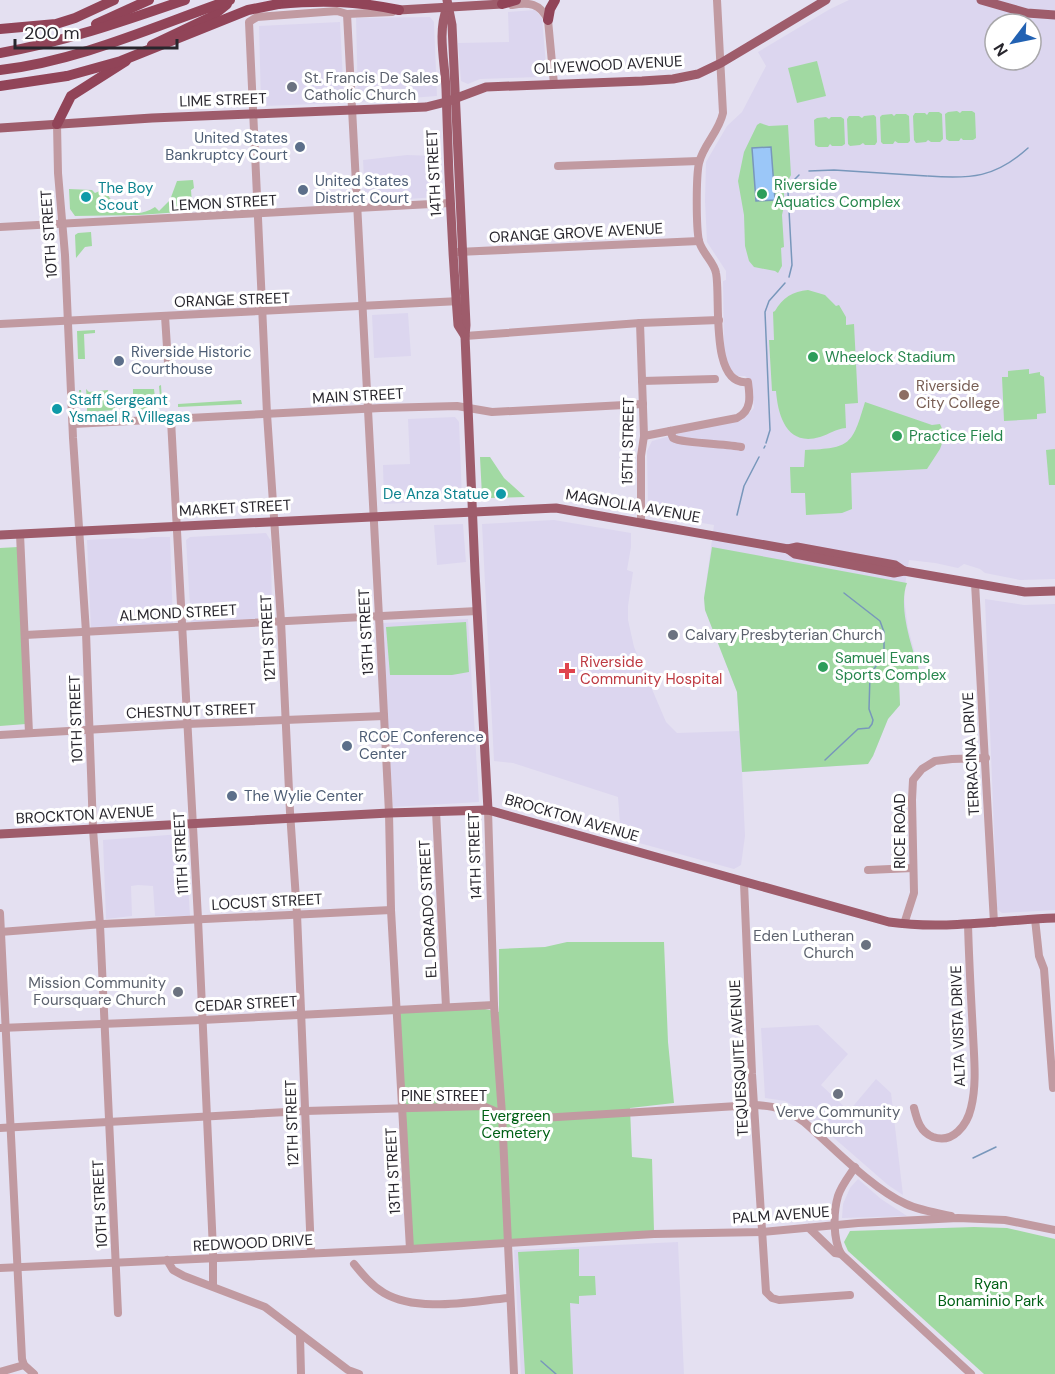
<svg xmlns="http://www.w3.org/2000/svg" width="1055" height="1374" viewBox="0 0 1055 1374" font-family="'DM Sans',sans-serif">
<rect width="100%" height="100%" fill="#e4e0f1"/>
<g fill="#dcd6ef" fill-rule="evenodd">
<path d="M849 0H1055V579L1020 580 985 573 980 569 964 564 958 568 935 563 909 560 904 592 905 605 908 628 922 679 899 681 900 705 888 719 873 756 868 764 742 772 745 836 741 865 734 869 621 838 618 797 513 763 494 761 482 524 554 520 631 533V547L627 570 633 572 628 606V620L634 647 666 722 677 733 739 731 737 692 705 610 704 598 714 525 654 515 648 508 647 451 652 441 692 430 742 420 754 408 751 382 745 376H737L728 366 724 348 723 281 726 280V271L707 242 705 201 706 162 727 126 742 112 766 66 758 52 830 9ZM995 24H1031V60H995Z"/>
<path d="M535 10 542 18 546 65 545 75 541 77 480 79 468 84 461 81 458 43 509 42 508 12Z"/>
<path d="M430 17 434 22 437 96 358 102 356 18Z"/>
<path d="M340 22 344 100 342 103 264 106 261 104 259 26Z"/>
<path d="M407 155 435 156 437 197 365 202 363 160Z"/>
<path d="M408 313 411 356 374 358 372 315Z"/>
<path d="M455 417 459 422 462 500 384 504 383 465 410 464 408 419Z"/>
<path d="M463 524 466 562 437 565 434 525Z"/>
<path d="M266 533 271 541 272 618 191 623 186 540 190 537Z"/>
<path d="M152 537H170L173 625 91 629 87 540 126 538 143 539Z"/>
<path d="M985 599 1024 605 1055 604V910L1002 913 997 909Z"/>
<path d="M468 619 479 802 393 807 382 623Z"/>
<path d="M181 834 185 839 190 916H155L153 886 138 885 131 886 132 916 106 919 103 840Z"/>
<path d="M818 1025 848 1054 821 1085 849 1111 876 1079 891 1093 903 1195 888 1185 803 1111 785 1101 765 1098 761 1028Z"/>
<path d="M858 1179 881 1199 907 1216 842 1218 843 1204 850 1188Z"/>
<path d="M678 1242 684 1374H521L514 1250Z"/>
</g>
<g fill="#a1d9a2">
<path d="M817 61 826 96 797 103 788 68Z"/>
<path d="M957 111 960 113 962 111H972L975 113 976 138 973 140H963L961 138 959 141H949L946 139 945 114 948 112Z"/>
<path d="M929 112H939L942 114 943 139 940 142H931L928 140 926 142 916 143 914 140 913 116 915 113H925L927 115Z"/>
<path d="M892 114 894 116 896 114H906L909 116 910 141 908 143H898L895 141 893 144H883L881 142 880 117 882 115Z"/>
<path d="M874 115 876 117 877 142 875 145H865L863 143 860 145 850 146 848 144 847 119 849 116H859L862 118 864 116Z"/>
<path d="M826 117 829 119 831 117H841L844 119 845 144 842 146H832L830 144 828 147H818L815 145 814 120 817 118Z"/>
<path d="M760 123 769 126 788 125 791 175 784 189V206L782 215 784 247 781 248 782 266 778 273 775 271 754 267 749 261 745 246 744 215 738 181 744 152 757 125Z"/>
<path d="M193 180 194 188 191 190 192 204 195 208 194 211 139 215 75 216 70 209 69 189 92 190 95 193 104 189C115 209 134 221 155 207L159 211 170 200 177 181Z"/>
<path d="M91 232 92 246 85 247 76 258 75 235 78 233Z"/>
<path d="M808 290 825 295 836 306 839 305 846 317V325L854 324 858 403 845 404 846 428C835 429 830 434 820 437 787 447 778 416 776 391H772L769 340H774L773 312 775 311C782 298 793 291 808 290Z"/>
<path d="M95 330V333L84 334 85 359H78L77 331Z"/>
<path d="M1029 369V374L1040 372V375L1044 377 1046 413 1037 414V419L1004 421 1002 377H1008V371Z"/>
<path d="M161 385 162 401H154L156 409 128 410 127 395 133 394V389H154L155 398 160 397 159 386Z"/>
<path d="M86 389 89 392 108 390V396H114L115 410 87 412V404L80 406 79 390H81L82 401H87Z"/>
<path d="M241 400 242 404 178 407V404Z"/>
<path d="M865 402 932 425 940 424 945 435 940 449 927 469 851 473 852 509 842 513 806 515 805 493H791L790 467H804L805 450C851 448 852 445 865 402Z"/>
<path d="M1055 449V485H1049L1046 450Z"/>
<path d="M480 457H490L504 478 525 497 488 498 482 496Z"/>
<path d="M18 547 26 724 0 726V548Z"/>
<path d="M712 547 907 583C897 609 914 653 922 679L899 681 900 705 888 719 873 756 868 764 742 772 737 692 705 610 704 598Z"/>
<path d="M466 622 469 672 452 675H390L386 627Z"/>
<path d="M567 942H664L668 1042 674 1103 630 1108 632 1157 652 1159 654 1231 407 1249 396 1010 480 1008 499 1012V949L545 947Z"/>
<path d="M974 1227 1007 1228 1055 1239V1374H984L848 1251 844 1242 850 1231Z"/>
<path d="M579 1249V1276H595L596 1295 579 1296V1304L570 1303 573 1374H525L518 1252Z"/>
</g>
<path fill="#9bc7f8" stroke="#7897bb" stroke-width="1.5" d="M771 147 775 200 756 201 752 148Z"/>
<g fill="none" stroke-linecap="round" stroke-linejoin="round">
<g stroke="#7897bb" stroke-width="1.5">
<path d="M809 171 834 170 927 176"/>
<path d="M928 176C971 179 995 178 1028 148"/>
<path d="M789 277 792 265 788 192 792 182 799 175"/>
<path d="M766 443 770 430 765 312 769 301 785 283"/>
<path d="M764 448 765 446"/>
<path d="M737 515 744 486 759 457"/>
<path d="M825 760 858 729 869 728 872 724 873 720 869 709 870 675 884 654V632L880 621 844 593"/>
<path d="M973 1158 996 1147"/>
<path d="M541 1361 556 1374"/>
</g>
<g stroke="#c19aa1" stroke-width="8">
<path d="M512 5C529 2 540 3 548 20L554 84"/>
<path d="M347 14 379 617 389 813 391 910 410 1249"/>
<path d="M57 124 58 173 65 255 73 438 86 632 93 829 100 925 118 1313"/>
<path d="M558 166 699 161"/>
<path d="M0 227 450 203"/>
<path d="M458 252 699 241"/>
<path d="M165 316 168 363"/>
<path d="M640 323 644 436 641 456V523"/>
<path d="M0 324 460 301"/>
<path d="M465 336 640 323 719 320"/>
<path d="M642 381 715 379"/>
<path d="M171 420 198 919 213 1250V1286"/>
<path d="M73 424 381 408 457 406 492 412 643 404"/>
<path d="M670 431 673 438C680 443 727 444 741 447"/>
<path d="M644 436 737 418C752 411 750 396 748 382 709 387 721 297 716 273 714 262 702 253 699 241 696 227 696 176 699 163 703 145 719 132 723 113L717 0"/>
<path d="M20 534 29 733"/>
<path d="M975 583 994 923"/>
<path d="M25 635 477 611"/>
<path d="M0 735 187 724 384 716"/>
<path d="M488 810 494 1005 502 1114 514 1374"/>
<path d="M436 811 446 1007"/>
<path d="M868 870 913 868"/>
<path d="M744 883 752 1074 766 1292 772 1298 779 1300 850 1295"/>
<path d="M0 913 22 1359 24 1365 34 1374"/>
<path d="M1035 919 1039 956 1044 969 1053 1088"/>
<path d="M904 924 914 893 912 800 913 780 922 769 935 761 952 759 986 758"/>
<path d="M0 932 103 924 391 910"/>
<path d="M0 1028 202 1020 494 1005"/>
<path d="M914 1108C917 1120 920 1132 933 1137 953 1144 967 1125 971 1108 977 1084 974 1058 973 1034 971 998 969 961 968 924"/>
<path d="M0 1128 305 1111 483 1106 511 1118 525 1119 754 1105C776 1106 786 1109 804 1122 833 1147 871 1188 906 1204 919 1210 936 1213 951 1216"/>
<path d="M855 1167C849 1176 841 1186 838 1196 833 1213 833 1239 841 1254L971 1374"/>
<path d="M809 1228 835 1253 841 1254"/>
<path d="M311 1253 297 914 290 812 281 621 267 414 249 22 257 17 337 11 347 14 392 12"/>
<path d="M167 1260 173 1270 184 1276 265 1307 348 1370 359 1374"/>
<path d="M354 1264C363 1275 372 1286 384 1293 418 1313 472 1301 509 1298"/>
<path d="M0 1268 410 1249 654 1234 762 1232 858 1223 958 1218 1005 1220 1055 1230"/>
<path d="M300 1335 301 1374"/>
<path d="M0 1372 24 1365"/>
</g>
<g stroke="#9e5c6b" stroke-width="9">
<path d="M447 0 452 25 466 325 465 336 475 572 488 810"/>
<path d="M981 0 1027 13 1055 15"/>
<path d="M447 7C437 33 445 62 446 89 448 168 452 247 458 325L465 336"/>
<path d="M399 10 502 4"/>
<path d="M0 128 152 118 426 107 446 102 486 87 642 81 673 79 698 74 721 63 826 0"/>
<path d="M0 535 556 508 788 549 797 547 895 565 904 571"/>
<path d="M788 549 795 554 894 573 904 571 1025 592 1055 591"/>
<path d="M0 834 389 813 488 810 889 922C944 930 1000 920 1055 918"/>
</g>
<g stroke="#914458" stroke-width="10">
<path d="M278 4C323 0 355 1 399 10"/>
<path d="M502 4 516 0"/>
<path d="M548 20 550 9 555 0"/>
<path d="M96 24 149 0"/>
<path d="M0 29 56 24 75 18 114 0"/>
<path d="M152 45 211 17 227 4"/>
<path d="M0 53C64 42 124 21 185 0"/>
<path d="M0 70C79 61 155 26 230 0"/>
<path d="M0 86 67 76"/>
<path d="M57 124 71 96 126 61"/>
</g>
<path stroke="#914458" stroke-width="10" d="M67 76 121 61 248 10 278 4"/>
</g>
<g fill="#6b7280" stroke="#fff" stroke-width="2">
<circle cx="292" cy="87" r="6"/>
<circle cx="673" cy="635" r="6"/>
<circle cx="866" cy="945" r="6"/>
<circle cx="178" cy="992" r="6"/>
<circle cx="838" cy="1094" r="6"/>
</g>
<g fill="#5c6f8a" stroke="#fff" stroke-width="2">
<circle cx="300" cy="147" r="6"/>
<circle cx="303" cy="190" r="6"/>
<circle cx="119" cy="361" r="6"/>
<circle cx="347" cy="746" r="6"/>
<circle cx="232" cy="796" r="6"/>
</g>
<g fill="#2e9e5b" stroke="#fff" stroke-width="2">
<circle cx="762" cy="194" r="6"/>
<circle cx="813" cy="357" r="6"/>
<circle cx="897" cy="436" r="6"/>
<circle cx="823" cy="667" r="6"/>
</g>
<g fill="#0f9aa8" stroke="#fff" stroke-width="2">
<circle cx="86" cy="197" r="6"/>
<circle cx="57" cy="409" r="6"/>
<circle cx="501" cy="494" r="6"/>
</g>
<circle fill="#8d6e63" stroke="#fff" stroke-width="2" cx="904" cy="395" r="6"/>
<path fill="#e0444e" stroke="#fff" stroke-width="2" d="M564 662h6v6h6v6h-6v6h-6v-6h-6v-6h6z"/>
<g text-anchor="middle" stroke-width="6" stroke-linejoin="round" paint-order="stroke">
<g font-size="15" fill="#28262d" stroke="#fff">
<text transform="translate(608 65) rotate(-3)" y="5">OLIVEWOOD AVENUE</text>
<text transform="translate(223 100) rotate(-2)" y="5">LIME STREET</text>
<text transform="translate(434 173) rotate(-93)" y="5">14TH STREET</text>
<text transform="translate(224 203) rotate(-3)" y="5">LEMON STREET</text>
<text transform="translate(576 233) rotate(-3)" y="5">ORANGE GROVE AVENUE</text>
<text transform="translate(49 234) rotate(-94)" y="5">10TH STREET</text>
<text transform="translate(232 300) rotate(-2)" y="5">ORANGE STREET</text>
<text transform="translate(358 396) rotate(-3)" y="5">MAIN STREET</text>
<text transform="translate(628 441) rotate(-89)" y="5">15TH STREET</text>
<text transform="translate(633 506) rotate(10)" y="5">MAGNOLIA AVENUE</text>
<text transform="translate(235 508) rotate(-3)" y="5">MARKET STREET</text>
<text transform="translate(178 613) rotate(-3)" y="5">ALMOND STREET</text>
<text transform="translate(366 632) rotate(-93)" y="5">13TH STREET</text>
<text transform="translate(268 638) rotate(-93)" y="5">12TH STREET</text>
<text transform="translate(191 711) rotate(-2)" y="5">CHESTNUT STREET</text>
<text transform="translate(76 719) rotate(-92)" y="5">10TH STREET</text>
<text transform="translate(971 754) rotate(-93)" y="5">TERRACINA DRIVE</text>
<text transform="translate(85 815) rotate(-3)" y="5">BROCKTON AVENUE</text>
<text transform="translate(572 818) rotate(16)" y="5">BROCKTON AVENUE</text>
<text transform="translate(900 831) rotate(-90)" y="5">RICE ROAD</text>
<text transform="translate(181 853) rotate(-93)" y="5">11TH STREET</text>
<text transform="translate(475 856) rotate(-92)" y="5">14TH STREET</text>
<text transform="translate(267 902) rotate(-3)" y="5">LOCUST STREET</text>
<text transform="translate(428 909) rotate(-93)" y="5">EL DORADO STREET</text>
<text transform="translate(246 1004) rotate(-3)" y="5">CEDAR STREET</text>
<text transform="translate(958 1026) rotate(-92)" y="5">ALTA VISTA DRIVE</text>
<text transform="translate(739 1058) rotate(-93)" y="5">TEQUESQUITE AVENUE</text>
<text x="444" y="1101">PINE STREET</text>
<text transform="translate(292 1123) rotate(-92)" y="5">12TH STREET</text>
<text transform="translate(393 1171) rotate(-93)" y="5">13TH STREET</text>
<text transform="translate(100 1204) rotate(-93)" y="5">10TH STREET</text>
<text transform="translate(781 1215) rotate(-4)" y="5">PALM AVENUE</text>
<text transform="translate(253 1243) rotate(-3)" y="5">REDWOOD DRIVE</text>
</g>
<g font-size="15" fill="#5b616d" stroke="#fff" text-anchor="start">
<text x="304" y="83">St. Francis De Sales<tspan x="304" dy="17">Catholic Church</tspan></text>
<text x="685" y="640">Calvary Presbyterian Church</text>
<text x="854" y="941" text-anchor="end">Eden Lutheran<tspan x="854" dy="17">Church</tspan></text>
<text x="166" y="988" text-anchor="end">Mission Community<tspan x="166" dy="17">Foursquare Church</tspan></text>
<text x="838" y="1117" text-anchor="middle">Verve Community<tspan x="838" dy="17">Church</tspan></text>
</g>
<g font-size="15" fill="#4e5e75" stroke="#fff" text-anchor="start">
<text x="288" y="143" text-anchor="end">United States<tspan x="288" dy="17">Bankruptcy Court</tspan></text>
<text x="315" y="186">United States<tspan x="315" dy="17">District Court</tspan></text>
<text x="131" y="357">Riverside Historic<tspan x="131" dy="17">Courthouse</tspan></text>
<text x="359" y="742">RCOE Conference<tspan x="359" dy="17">Center</tspan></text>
<text x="244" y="801">The Wylie Center</text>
</g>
<g font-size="15" fill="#27864d" stroke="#fff" text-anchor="start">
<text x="774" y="190">Riverside<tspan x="774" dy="17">Aquatics Complex</tspan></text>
<text x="825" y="362">Wheelock Stadium</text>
<text x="909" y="441">Practice Field</text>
<text x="835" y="663">Samuel Evans<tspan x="835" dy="17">Sports Complex</tspan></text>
</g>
<g font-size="15" fill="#0d838f" stroke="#fff" text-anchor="start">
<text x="98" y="193">The Boy<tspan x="98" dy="17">Scout</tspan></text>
<text x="69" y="405">Staff Sergeant<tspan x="69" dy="17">Ysmael R. Villegas</tspan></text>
<text x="489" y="499" text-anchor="end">De Anza Statue</text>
</g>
<g font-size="15" fill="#785e54" stroke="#fff" text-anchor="start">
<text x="916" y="391">Riverside<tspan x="916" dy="17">City College</tspan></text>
</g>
<g font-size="15" fill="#be3a42" stroke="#fff" text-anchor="start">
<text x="580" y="667">Riverside<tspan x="580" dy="17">Community Hospital</tspan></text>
</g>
<g font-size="15" fill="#006015" stroke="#fff">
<text x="516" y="1121">Evergreen<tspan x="516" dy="17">Cemetery</tspan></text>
<text x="991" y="1289">Ryan<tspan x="991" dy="17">Bonaminio Park</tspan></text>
</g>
</g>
<g transform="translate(1013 42) rotate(238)"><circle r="28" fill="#ffffff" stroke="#a9a8ab" stroke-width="1.5"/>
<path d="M0-4.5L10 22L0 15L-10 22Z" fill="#2262b3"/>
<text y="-9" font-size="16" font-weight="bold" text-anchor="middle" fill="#28262d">N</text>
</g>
<path d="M15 39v9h162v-9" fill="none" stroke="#28262d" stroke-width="3"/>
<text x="24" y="39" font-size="18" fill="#28262d" stroke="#ffffff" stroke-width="4.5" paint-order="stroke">200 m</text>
</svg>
